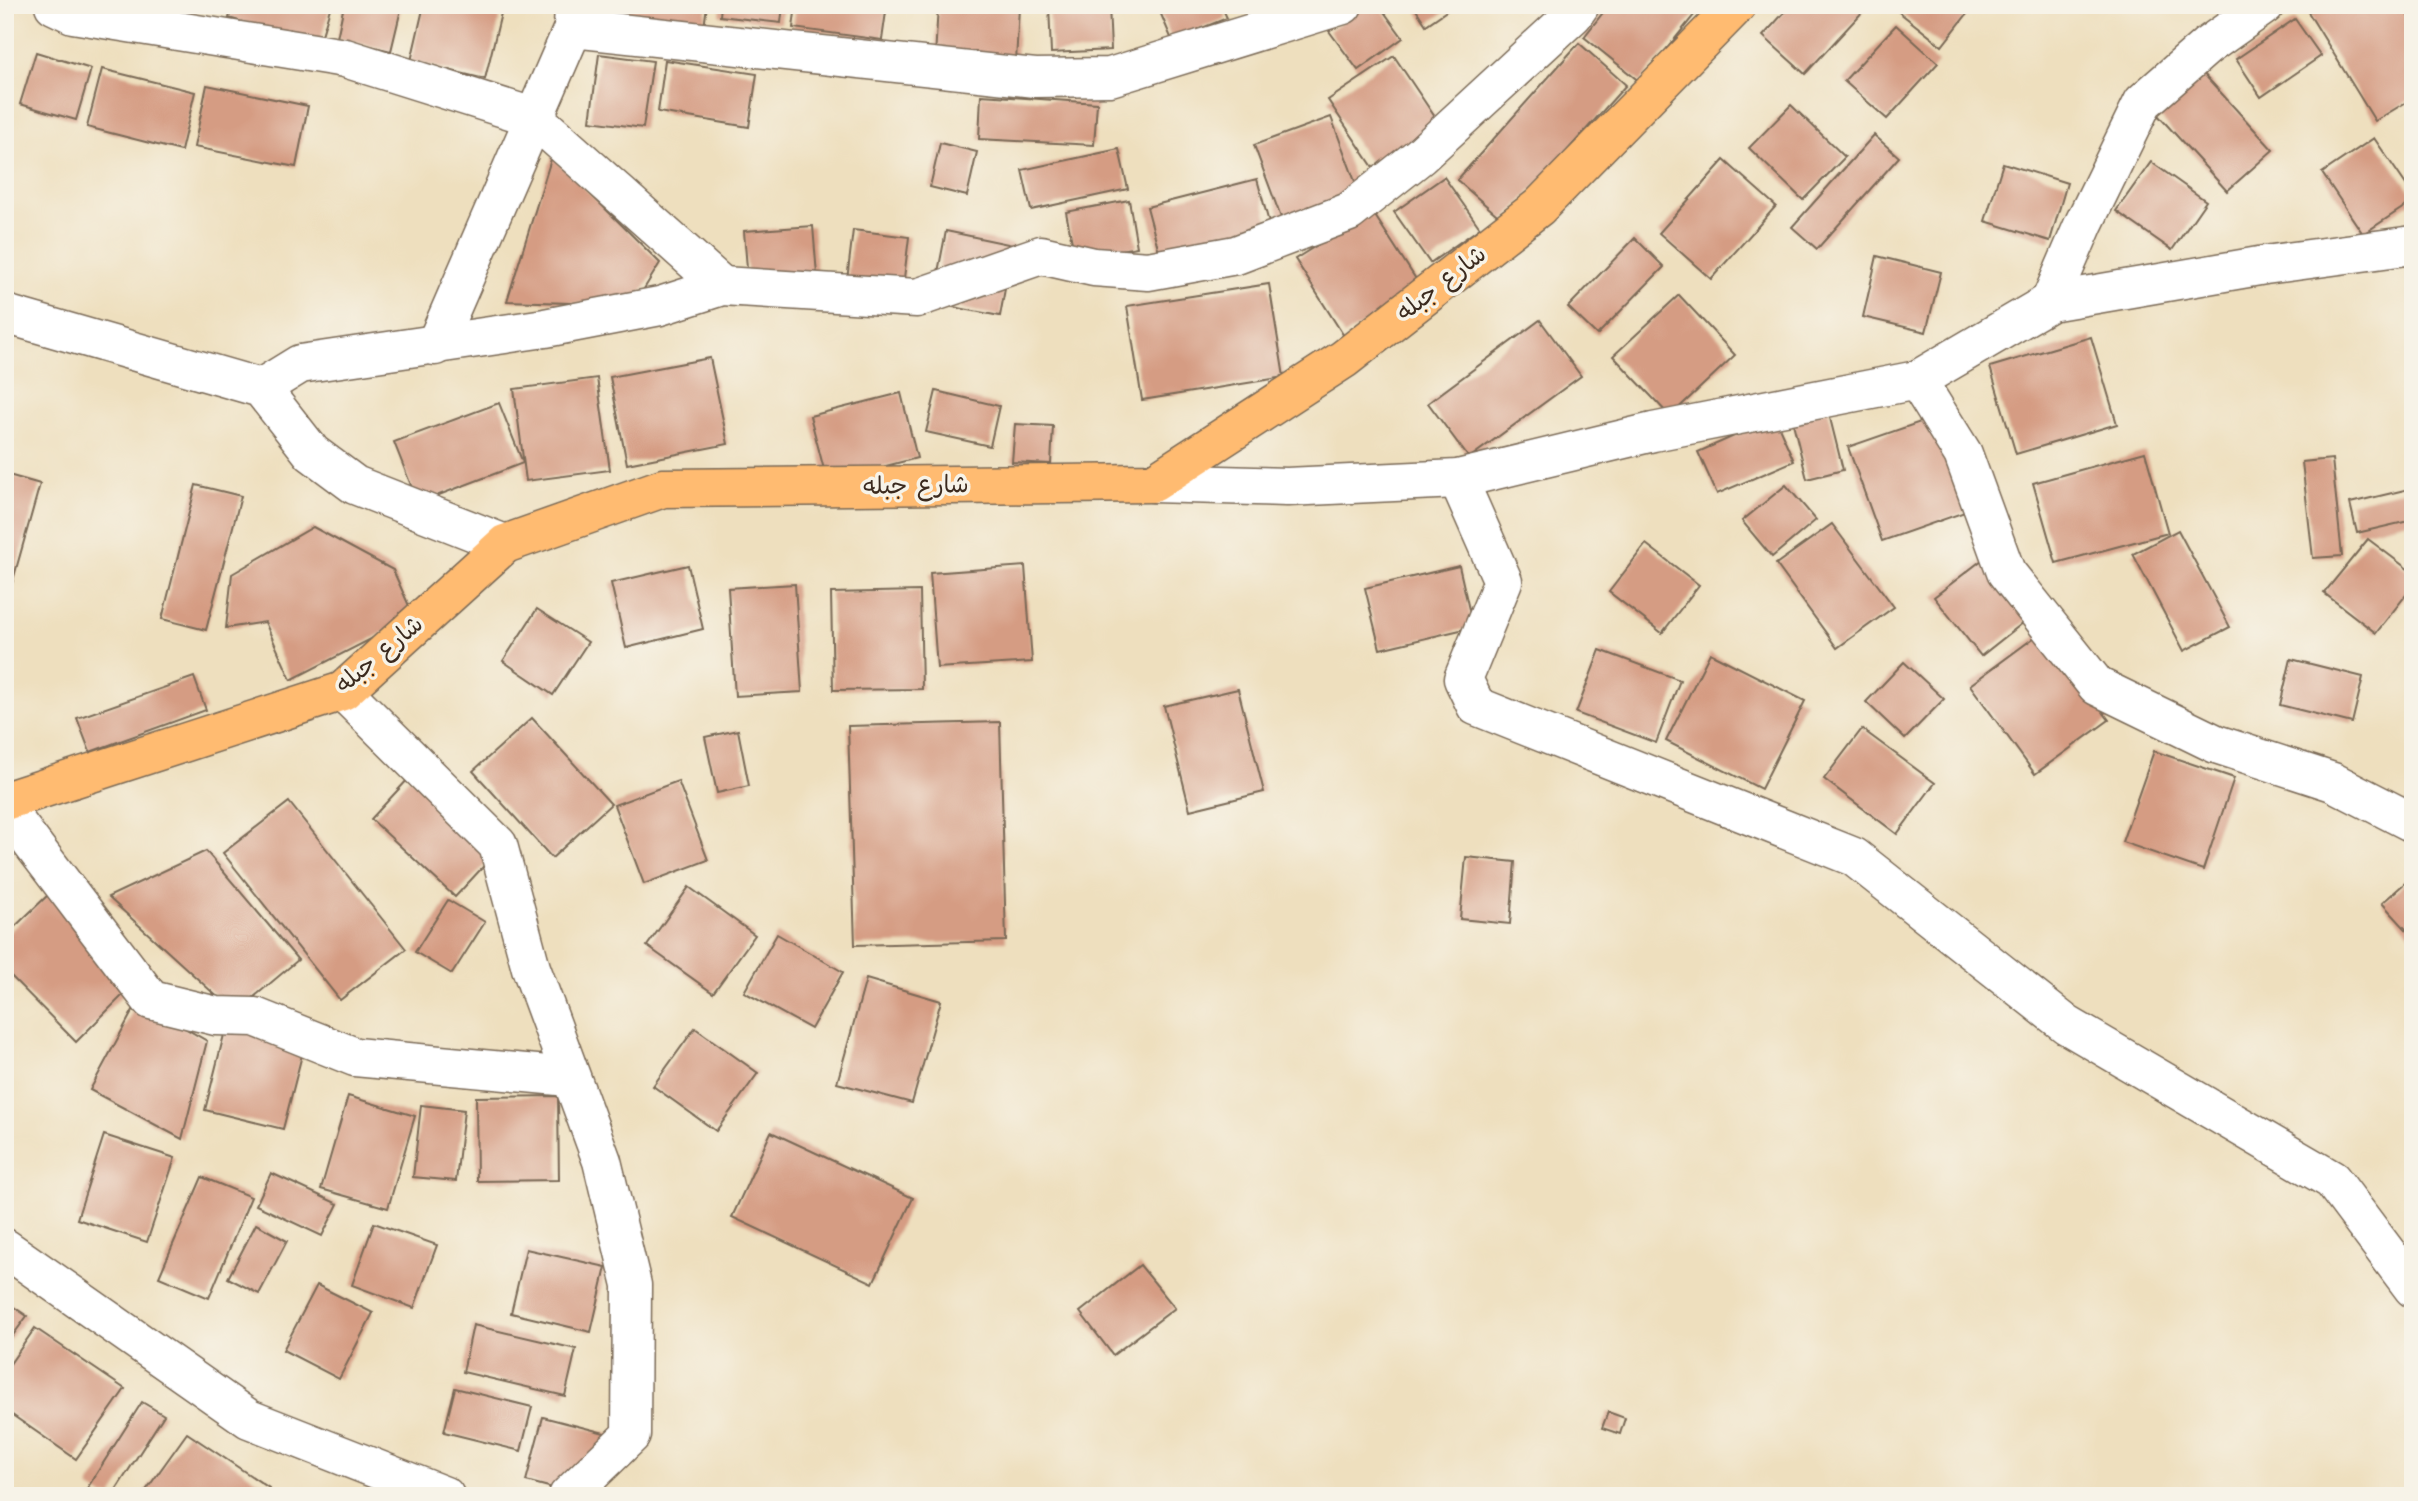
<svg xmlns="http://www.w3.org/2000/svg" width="2418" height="1501" viewBox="0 0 2418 1501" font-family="Kalam,'Playpen Sans Arabic',sans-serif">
<rect width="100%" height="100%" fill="#f7f3e8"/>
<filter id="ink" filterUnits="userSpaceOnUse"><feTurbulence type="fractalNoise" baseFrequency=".0143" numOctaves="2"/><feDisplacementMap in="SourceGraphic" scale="14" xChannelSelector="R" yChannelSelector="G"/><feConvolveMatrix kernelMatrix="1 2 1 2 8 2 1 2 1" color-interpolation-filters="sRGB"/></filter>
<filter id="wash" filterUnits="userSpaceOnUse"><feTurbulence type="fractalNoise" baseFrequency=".00686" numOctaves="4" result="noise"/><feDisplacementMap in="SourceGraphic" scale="28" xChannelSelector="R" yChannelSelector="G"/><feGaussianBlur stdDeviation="1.57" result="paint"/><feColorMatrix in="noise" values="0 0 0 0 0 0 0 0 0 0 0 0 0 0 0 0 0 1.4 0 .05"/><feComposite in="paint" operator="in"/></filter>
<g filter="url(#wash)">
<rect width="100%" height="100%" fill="#eedfbe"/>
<g id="blocks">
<g fill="#d59c83">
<path d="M143 5H190L186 19Z"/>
<path d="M233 5H331L319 45 229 18Z"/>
<path d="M344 5H402L391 51 337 38Z"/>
<path d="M424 5H503L485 79 411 61Z"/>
<path d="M611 5H707L704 28 609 12Z"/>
<path d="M721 5H783L781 23 720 16Z"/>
<path d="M796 5H887L882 40 793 28Z"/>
<path d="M938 5 1019 7 1016 62 935 58Z"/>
<path d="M1049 5H1109L1111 50 1051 53Z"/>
<path d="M1157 5H1221L1227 18 1172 40Z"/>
<path d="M1364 5H1379L1403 38 1358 70 1329 31Z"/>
<path d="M1413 5H1455L1426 25Z"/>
<path d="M1609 5H1684L1695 14 1640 82 1584 37Z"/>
<path d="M1791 5H1865L1867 7 1805 74 1763 36Z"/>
<path d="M1890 5H1974L1942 46Z"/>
<path d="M2318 5H2402L2413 24V98L2375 121 2308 12Z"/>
<path d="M2295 19 2321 56 2261 97 2236 59Z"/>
<path d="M1896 25 1938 63 1887 119 1844 81Z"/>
<path d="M1579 43 1626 85 1504 221 1457 180Z"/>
<path d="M36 52 91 69 76 120 20 104Z"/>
<path d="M599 54 653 61 643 128 590 121Z"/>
<path d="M1394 56 1445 132 1379 176 1328 100Z"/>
<path d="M665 60 757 74 749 127 658 112Z"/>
<path d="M2192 61 2273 150 2227 191 2146 102Z"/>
<path d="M102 69 195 92 181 151 87 127Z"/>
<path d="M207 85 308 106 296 167 194 147Z"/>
<path d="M981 95 1097 103 1094 145 979 139Z"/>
<path d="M1791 105 1845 157 1803 200 1749 148Z"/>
<path d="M1331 117 1360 195 1283 223 1254 145Z"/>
<path d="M1874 135 1899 157 1817 249 1792 227Z"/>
<path d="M2374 138 2413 195V201L2363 234 2322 173Z"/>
<path d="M940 143 977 152 967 196 930 187Z"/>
<path d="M1119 149 1128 189 1031 210 1022 170Z"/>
<path d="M552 156 660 263 634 305 507 301Z"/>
<path d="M1724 160 1776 206 1711 279 1659 233Z"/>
<path d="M2151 162 2206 201 2172 250 2116 211Z"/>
<path d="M2003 163 2067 183 2050 241 1985 221Z"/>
<path d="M1444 177 1480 228 1430 263 1394 212Z"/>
<path d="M1257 179 1271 230 1161 259 1147 207Z"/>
<path d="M1129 200 1137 247 1075 258 1066 212Z"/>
<path d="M1372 211 1421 287 1344 336 1295 259Z"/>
<path d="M813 226 817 275 748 281 744 231Z"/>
<path d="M853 230 909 237 901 303 845 297Z"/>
<path d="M946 231 1013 245 1000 316 932 303Z"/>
<path d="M1635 238 1664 267 1597 335 1568 307Z"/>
<path d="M1877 256 1941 272 1926 332 1863 317Z"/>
<path d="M1269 284 1284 377 1142 400 1127 306Z"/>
<path d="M1679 295 1735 355 1670 416 1613 356Z"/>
<path d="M1540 320 1581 376 1469 458 1428 403Z"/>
<path d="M2091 337 2117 424 2016 454 1990 367Z"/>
<path d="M710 358 728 444 627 464 610 377Z"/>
<path d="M597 378 610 470 526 481 514 389Z"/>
<path d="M936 391 999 406 990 446 926 432Z"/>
<path d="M901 393 917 458 827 481 810 416Z"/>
<path d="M499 403 523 463 418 503 394 442Z"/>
<path d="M1828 410 1843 470 1807 479 1792 419Z"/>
<path d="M1775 418 1794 461 1717 494 1698 452Z"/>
<path d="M1932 418 1965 512 1882 541 1848 447Z"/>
<path d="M1015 424 1053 426 1051 464 1012 462Z"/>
<path d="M2145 452 2168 533 2056 563 2033 483Z"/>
<path d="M2332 459 2342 556 2313 558 2302 462Z"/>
<path d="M5 474 40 484 6 605H5Z"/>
<path d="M196 485 241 496 206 630 162 619Z"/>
<path d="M1786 485 1816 520 1772 557 1742 521Z"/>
<path d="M2413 488V520L2357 533 2350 503Z"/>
<path d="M1832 524 1894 607 1837 648 1776 564Z"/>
<path d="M313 527 393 570 414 617 291 680 265 622 226 628 232 574Z"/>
<path d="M2178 530 2230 627 2184 651 2133 554Z"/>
<path d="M2368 539 2413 573V586L2376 633 2324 593Z"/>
<path d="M1646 544 1699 585 1662 633 1609 592Z"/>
<path d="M1982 560 2029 618 1981 656 1934 597Z"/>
<path d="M688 565 703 629 626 648 611 583Z"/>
<path d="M1025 566 1032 662 937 668 930 573Z"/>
<path d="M1459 566 1473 627 1380 649 1365 588Z"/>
<path d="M795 584 802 692 735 696 728 588Z"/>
<path d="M920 591 922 689 833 690 831 593Z"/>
<path d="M537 609 588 642 553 695 503 661Z"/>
<path d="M2043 631 2109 720 2035 774 1970 685Z"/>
<path d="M1600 650 1680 680 1656 743 1576 713Z"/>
<path d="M1710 653 1805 701 1761 789 1666 741Z"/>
<path d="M2291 659 2363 677 2352 723 2280 705Z"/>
<path d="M1904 662 1944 699 1905 739 1866 702Z"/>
<path d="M194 677 206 710 90 752 77 718Z"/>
<path d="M1238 689 1264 792 1190 810 1164 706Z"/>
<path d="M532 718 611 804 552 858 473 771Z"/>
<path d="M1000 722 1006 941 855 945 848 726Z"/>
<path d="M1862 729 1935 783 1897 834 1824 779Z"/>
<path d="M738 730 749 786 717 793 705 737Z"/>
<path d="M2154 751 2234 778 2203 870 2122 842Z"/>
<path d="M410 777 494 855 455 897 371 819Z"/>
<path d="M678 781 708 860 644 884 614 805Z"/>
<path d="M289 802 406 949 340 1000 223 853Z"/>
<path d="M206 851 298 960 235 1013 108 897Z"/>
<path d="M1466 857 1515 862 1510 924 1460 919Z"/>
<path d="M2413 876V937L2382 903Z"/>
<path d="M689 887 755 935 713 993 647 946Z"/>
<path d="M48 895 136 982 76 1042 5 970V936Z"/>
<path d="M448 900 485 922 452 974 415 952Z"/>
<path d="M777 934 843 972 811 1029 744 992Z"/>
<path d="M866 979 941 1001 912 1103 837 1083Z"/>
<path d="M138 1001 207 1041 182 1139 90 1090Z"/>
<path d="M227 1023 305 1043 283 1129 205 1110Z"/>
<path d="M695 1028 758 1073 716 1131 653 1086Z"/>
<path d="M348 1096 415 1116 388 1208 321 1189Z"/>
<path d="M558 1096 559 1180 477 1181 476 1097Z"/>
<path d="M421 1105 464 1110 456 1181 413 1177Z"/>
<path d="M771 1132 913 1198 873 1283 732 1217Z"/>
<path d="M104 1135 175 1158 147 1242 77 1219Z"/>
<path d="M271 1173 338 1204 322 1236 256 1205Z"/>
<path d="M202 1177 251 1197 209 1298 159 1277Z"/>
<path d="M374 1223 437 1245 414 1308 352 1285Z"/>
<path d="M256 1224 287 1241 259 1294 228 1278Z"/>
<path d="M526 1249 606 1267 591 1332 511 1313Z"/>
<path d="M1140 1265 1175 1308 1113 1355 1080 1312Z"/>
<path d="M317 1285 373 1313 339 1379 283 1350Z"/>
<path d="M5 1301 27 1316 5 1346Z"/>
<path d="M473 1325 576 1349 565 1396 463 1372Z"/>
<path d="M35 1328 125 1389 76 1459 5 1410V1371Z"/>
<path d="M455 1388 532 1407 521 1451 444 1432Z"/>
<path d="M142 1402 164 1415 112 1496H103L88 1487Z"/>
<path d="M1608 1412 1625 1418 1620 1434 1602 1428Z"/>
<path d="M543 1417 616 1436 600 1496H583L526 1481Z"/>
<path d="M187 1433 269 1488 266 1496H142Z"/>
</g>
</g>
</g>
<g filter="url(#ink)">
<use href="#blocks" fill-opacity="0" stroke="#7a6956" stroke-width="2"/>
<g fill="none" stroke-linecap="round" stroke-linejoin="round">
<g stroke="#7a6956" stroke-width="41">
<g id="minor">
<path d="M54 5 73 14 345 58 533 117 722 286"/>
<path d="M573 28 1035 78 1110 77 1343 5"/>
<path d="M2050 302 2084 223 2143 102 2207 46 2265 5"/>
<path d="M5 314 261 388 312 453 355 485 505 544"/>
<path d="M435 346 573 28 574 5"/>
<path d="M1917 380 2050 302 2265 265 2413 245"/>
<path d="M261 388 300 364 545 328 660 306 722 286 917 298 1041 255 1094 267 1148 271 1236 255 1349 212 1420 156 1573 15 1580 5"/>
<path d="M1458 479 1503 581 1463 679 1476 706 1854 857 2067 1025 2332 1180 2413 1288"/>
<path d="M1153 483 1287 487 1458 479 1653 432 1917 380 1963 454 2006 572 2097 686 2216 744 2333 782 2413 823"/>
<path d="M343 691 498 845 531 968 602 1161 632 1285 631 1435 568 1496"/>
<path d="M5 808 151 1000 216 1016 255 1017 355 1057 569 1077"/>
<path d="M5 1248 249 1419 445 1496"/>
</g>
</g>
<g stroke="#7a6956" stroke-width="41">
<path id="major" d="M5 801 343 691 505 544 663 488 1153 483 1344 359 1539 207 1737 5"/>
</g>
<use href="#minor" stroke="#fff" stroke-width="38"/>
<use href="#major" stroke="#ffbb71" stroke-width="38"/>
</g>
</g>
<g text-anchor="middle" stroke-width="7" stroke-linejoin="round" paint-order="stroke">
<g font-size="24" fill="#3b2a1e" stroke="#f7f3e8">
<text transform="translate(1441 283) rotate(-38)" y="8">شارع جبله</text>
<text transform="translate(916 485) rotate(-1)" y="8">شارع جبله</text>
<text transform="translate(379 654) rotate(-40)" y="8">شارع جبله</text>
</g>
</g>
<rect width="2418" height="1501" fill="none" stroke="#f7f3e8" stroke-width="28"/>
</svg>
